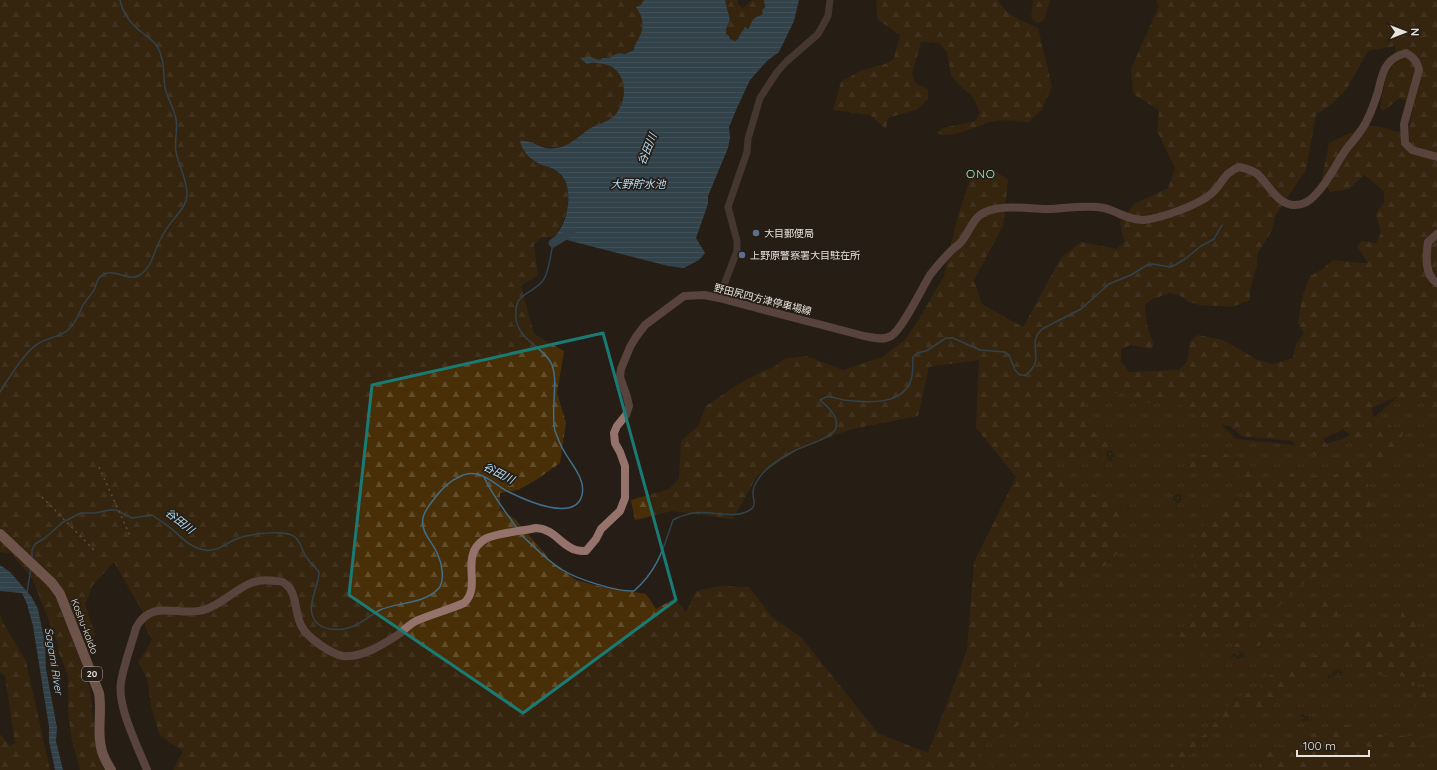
<svg xmlns="http://www.w3.org/2000/svg" width="1437" height="770" viewBox="0 0 1437 770" font-family="Quicksand,'Noto Sans JP',sans-serif">
<defs>
<pattern id="grass-tufts" width="24" height="20" patternUnits="userSpaceOnUse"><rect width="24" height="20" fill="#482f07"/><path d="M3 7l-1-3M5 7V3M7 7l1-3M15 17l-1-3M17 17v-4M19 17l1-3" fill="none" stroke="#624d2b"/></pattern>
<pattern id="forest-firs" width="22" height="20" patternUnits="userSpaceOnUse"><rect width="22" height="20" fill="#482f07"/><path d="M5 1l3.5 6h-7zM16 11l3.5 6h-7z" fill="#624d2b"/></pattern>
<pattern id="sand-dots" width="8" height="8" patternUnits="userSpaceOnUse"><rect width="8" height="8" fill="#2f2605"/><path d="M2 2h.1M6 6h.1" fill="none" stroke="#4d4529" stroke-width="1.8" stroke-linecap="round"/></pattern>
<pattern id="water-rules" width="6" height="5" patternUnits="userSpaceOnUse"><rect width="6" height="5" fill="#3f6f8a"/><path d="M0 2.5h6" fill="none" stroke="#648a9f"/></pattern>
</defs>
<rect width="100%" height="100%" fill="#261e16"/>
<path fill="url(#grass-tufts)" d="M1177 380 1236 439 1315 447 1343 439 1364 426 1406 389 1437 404V770H966L1053 402Z"/>
<g fill="url(#forest-firs)" fill-rule="evenodd">
<path d="M0 0H644L639 11C644 23 644 30 638 40 636 44 634 45 634 50L625 54 618 53 609 58H602L600 60 590 57C599 65 614 63 621 75 627 86 623 109 613 117 605 123 595 125 588 130 580 135 572 144 562 146 550 150 536 146 524 140L538 163C545 166 555 168 560 174 576 191 566 220 555 237H541L534 245 538 275 521 286 534 334 564 351 557 393 566 423 560 463 536 480 518 490 500 493V509L515 519 551 561 576 580 598 586 646 594 656 609 675 598 686 612 696 591 720 586 749 587 772 617 801 637 878 733 928 753 967 650 974 562 1016 477 976 428 979 360 929 367 918 416 852 429 802 447 757 476 733 519 672 511 635 520 631 500 669 489 679 478 681 441 698 426 706 406 734 387 761 372 774 367 784 359 806 356 843 370 882 357 905 340 922 314 944 276 957 219 970 179 995 171 1008 180 1003 226 974 280 982 304 1023 327 1061 258 1081 242 1117 249 1124 242 1120 222 1134 204 1168 188 1175 168 1157 131 1159 110 1133 94 1131 69 1159 6 1156 0H1437V410L1419 399 1396 397 1372 408 1373 416 1389 424 1395 430 1402 425 1403 433 1399 449 1390 450 1386 468 1371 475 1368 483 1369 497 1372 508 1367 524 1368 536 1360 547 1343 549 1338 562 1325 572 1298 586 1287 599 1274 608 1231 630 1210 635 1205 644 1202 656 1187 664 1182 663 1199 646 1196 639 1179 642V637L1193 613 1197 589 1193 550 1198 534 1208 516 1222 506 1244 496 1240 476 1214 469 1191 474 1187 461 1202 455 1224 453 1247 463 1267 483 1289 473 1332 478 1338 472 1323 458 1298 449 1292 441 1241 436 1231 427 1198 417 1185 408 1170 401H1158L1139 405 1127 393H1111L1090 398 1082 409 1087 418 1117 442 1109 447 1103 459H1062L1055 468 1062 480 1090 493 1113 498 1128 509 1124 517 1119 552 1103 567 1073 576 1063 583 1059 601 1045 628 1040 647 1039 666 1042 687 1021 724 984 743 979 753V760L990 764 997 770H173L183 751 160 736 152 710 147 678 138 662 147 649 152 639 146 629 144 614 114 562 93 585 85 604 95 635 89 637 81 621 75 644 90 690 96 749 104 770H80L72 741 68 714V675L58 651V644L33 580 12 554 0 552ZM1395 46 1396 62 1386 75 1380 108 1383 111 1400 98 1414 105 1407 132C1394 133 1389 128 1376 126 1366 125 1339 138 1329 143L1322 178 1330 192 1349 189 1364 175 1375 183 1384 192V203L1378 210 1376 214 1381 233 1376 243 1362 241 1357 246 1368 263H1360L1333 260 1321 270 1310 276 1302 298 1298 323 1304 333 1296 344 1293 358 1273 364 1258 360 1223 340 1198 335 1190 342 1187 362 1179 370 1129 372 1121 361V349L1130 345 1151 349 1154 345C1148 331 1145 319 1145 304L1153 299 1169 293 1179 295 1189 302 1200 305 1232 307 1250 300V290L1257 264 1258 253 1272 230 1276 214 1306 170 1316 115 1333 103 1348 87 1368 51ZM1343 429 1356 440 1370 441V457L1338 462 1323 439ZM1029 644 1033 650C1032 660 1028 665 1027 675L1022 677 1014 670 1018 659 1026 645Z"/>
<path d="M725 0H738V4L743 8 752 0H764L765 3 763 14 751 22V26L735 41 730 39 726 34V29L730 20Z"/>
<path d="M876 0H998C1008 17 1021 20 1038 28L1052 86 1042 110 1028 122C1018 122 1006 119 996 121 977 124 955 140 936 133L943 128 975 121 980 113 973 97 957 83 951 75 947 52 939 43 921 42 912 74 916 84 928 89V99L918 109 888 118 886 129 870 115 833 110 841 82 860 71 888 63 894 58 900 35 877 19Z"/>
<path d="M1033 0H1050L1044 20 1037 23 1031 18Z"/>
<path d="M1332 596 1344 599 1346 611C1329 620 1311 626 1293 632 1273 640 1252 651 1230 650L1236 644 1266 632 1283 622 1302 616 1314 610 1322 599Z"/>
<path d="M1413 609 1427 682 1412 686 1403 676 1371 674 1345 654 1340 644 1344 632 1356 628H1365L1374 632 1401 630V613Z"/>
<path d="M0 614 2 621 26 661 50 770H0V734L10 746 15 743 5 676 0 672Z"/>
<path d="M1326 651 1333 653 1330 658 1347 660 1320 673 1309 669 1286 684 1284 694 1269 706 1246 710 1227 730 1214 734 1202 742 1189 755 1181 770H1168C1174 762 1175 753 1182 746 1188 740 1198 739 1204 735 1211 730 1215 722 1220 715 1229 702 1243 693 1258 690 1273 668 1277 672 1299 663 1308 659 1317 654 1326 651Z"/>
<path d="M1428 688 1430 712 1420 713 1415 706V693L1420 689Z"/>
<path d="M1335 721 1349 726 1348 738 1355 739 1370 734 1430 737 1433 744 1394 751H1381L1366 746 1359 763 1360 770H1258L1262 754 1320 731Z"/>
</g>
<g fill="url(#sand-dots)">
<path d="M1109 450H1112L1115 457 1113 460 1110 461 1108 460 1106 453Z"/>
<path d="M1174 494H1180L1182 496C1181 500 1180 505 1174 503L1173 500Z"/>
<path d="M1240 651 1245 654 1244 657 1234 660 1231 657 1233 653 1237 654Z"/>
<path d="M1339 668 1342 670V675L1334 676 1328 679V675Z"/>
<path d="M1303 714 1306 717 1312 716V719L1307 722 1302 721 1300 717Z"/>
</g>
<g fill="url(#water-rules)">
<path d="M644 0H725L730 20 726 29V34L729 36 730 39 735 41 738 39 745 27 748 29C751 26 751 20 755 18 758 16 760 16 763 14L762 10 765 7 764 0H799L794 21 779 52 767 61 750 80 737 108 729 127 730 138 728 148 708 196V204L696 238 705 253 699 260 684 268 668 266 555 237C557 233 560 230 562 226 569 212 573 184 559 173 554 168 548 167 542 165 532 161 522 152 520 141 528 139 537 146 546 148 551 149 557 148 561 147 572 144 580 135 589 129 597 124 608 122 614 116 629 100 628 69 604 64 597 63 594 61 587 64L580 58 590 57 600 60 602 58H609L618 53 625 54 634 50C634 45 637 42 639 38 645 26 643 17 636 7L641 5Z"/>
<path d="M0 565 10 572 31 596 38 609 45 644 46 669 57 728 56 741 63 770H55L49 741V727L33 626 27 604 22 593 0 591Z"/>
</g>
<g fill="none" stroke-linecap="round" stroke-linejoin="round">
<g stroke="#3f6f8a" stroke-width="1.5">
<path d="M0 392C9 378 25 351 39 343 49 337 61 337 69 329 76 323 79 313 83 305 87 299 92 294 95 288 96 284 97 280 100 277 113 265 127 283 140 275 152 267 153 254 159 242 163 234 168 226 174 219 179 212 186 206 187 196 188 181 179 167 176 152 174 141 178 130 176 119 174 108 167 98 165 87 163 74 165 59 157 46 154 41 148 38 144 34 133 26 123 14 120 0"/>
<path d="M484 477C492 495 505 511 517 528"/>
<path d="M521 535C534 546 546 560 561 569 576 579 617 592 634 591 658 570 663 549 673 520 679 517 686 514 693 513 711 510 734 520 750 510 757 506 753 499 753 493 753 486 759 477 764 472 772 463 783 457 794 451 803 446 833 438 836 428 839 416 828 407 820 400 822 399 824 398 826 397 830 396 839 399 844 400 868 403 906 406 912 376 913 370 913 363 913 357L917 353 926 351 946 338H953L980 350 1005 352 1009 355 1015 370 1020 375H1026L1031 370 1035 364 1036 359 1035 342 1037 335 1042 329 1081 309 1109 284 1131 275 1147 265 1153 264 1170 267 1175 265 1185 259 1201 246 1214 239 1222 225"/>
<path d="M32 559V550L35 544 45 538 63 522 81 513H94L110 510H116L132 518 152 515C159 520 166 524 172 529 182 538 191 548 205 550 217 552 225 544 236 539 248 534 285 529 295 537 302 543 302 552 307 558 310 563 315 567 319 572 319 588 304 607 316 622 323 630 338 631 348 628 360 625 369 616 380 610 398 602 425 604 439 588 445 580 442 564 438 555 434 543 420 533 423 518 424 512 430 504 434 499 440 491 449 481 459 477 464 474 471 473 477 474 490 477 498 487 509 492 525 500 575 523 582 495 586 479 571 464 564 451 560 445 558 438 555 431 550 411 560 376 550 361 540 345 519 340 516 319 513 290 533 296 544 279 549 271 551 253 553 243"/>
<path d="M27 592 31 568"/>
</g>
<path stroke="#3f6f8a" stroke-width="9" d="M553 243 571 232"/>
<path stroke="#6b5551" stroke-width="7" d="M719 298 737 251V241L728 207 747 152 748 139 760 98 777 72 786 62 818 34 828 16 830 0"/>
<g stroke="#96726d" stroke-width="8">
<path d="M1437 234 1428 242C1426 255 1424 275 1437 283"/>
<path d="M147 770C138 747 117 707 121 682 124 664 131 646 136 628 151 598 179 617 204 610 230 602 244 575 275 581 277 581 282 581 284 583 298 591 294 614 302 627 308 638 331 654 343 656 362 658 384 644 399 634 404 630 410 624 416 621 432 614 448 610 464 603 483 586 458 556 485 539 495 533 523 531 536 528 555 529 561 546 576 550 579 551 582 551 586 551L596 539 601 529 620 511 625 498V466L620 452 615 443 614 433 617 426 626 415 629 406 627 397 620 377 621 369 630 347 636 337 645 325 684 296 704 295 719 298 864 336C872 337 883 341 891 336 902 330 922 288 930 275 936 267 945 257 952 250 955 247 959 245 961 242 969 233 971 222 980 215 997 203 1027 209 1046 209 1065 209 1085 204 1104 208 1117 211 1130 221 1144 220 1162 218 1198 205 1211 194 1223 184 1223 173 1239 167 1245 168 1251 170 1256 173 1269 183 1276 205 1295 205 1304 205 1311 200 1316 194 1328 182 1336 164 1345 151 1353 140 1363 131 1368 118 1372 110 1375 101 1378 92 1380 83 1382 71 1388 64 1392 58 1399 55 1406 53 1414 58 1417 61 1419 70L1404 124 1405 143 1412 150 1437 157"/>
</g>
<path stroke="#c6948c" stroke-width="10" d="M0 534 52 583 60 594 99 693C102 712 97 730 101 747 102 755 107 763 111 770"/>
<g stroke="#8e8881" stroke-width="1.5" stroke-dasharray="2 4" stroke-linecap="butt">
<path d="M99 467 131 538"/>
<path d="M42 497 94 550"/>
</g>
</g>
<path d="M0 0H1437V770H0ZM603 333 676 600 523 713 349 595 372 385Z" fill="#261e16" fill-opacity=".55" fill-rule="evenodd"/>
<path fill="none" stroke="#1a7b74" stroke-width="3" stroke-linejoin="round" d="M603 333 676 600 523 713 349 595 372 385Z"/>
<g fill="#5c6f8a" stroke="#261e16" stroke-width="1.5">
<circle cx="756" cy="233" r="4"/>
<circle cx="742" cy="255" r="4"/>
</g>
<g text-anchor="middle" stroke-width="3.5" stroke-linejoin="round" paint-order="stroke">
<rect fill="#261e16" stroke="#ada7a1" stroke-width="1" x="82" y="667" width="20" height="14" rx="3"/>
<g font-size="9" font-weight="bold" fill="#e7e2dc">
<text x="92" y="677">20</text>
</g>
<g font-size="10" fill="#e7e2dc" stroke="#261e16" text-anchor="start">
<text x="764" y="237">大目郵便局</text>
<text x="750" y="259">上野原警察署大目駐在所</text>
</g>
<g font-size="10" fill="#e7e2dc" stroke="#261e16">
<text transform="translate(763 299) rotate(14)" y="4">野田尻四方津停車場線</text>
<text transform="translate(85 626) rotate(69)" y="4">Koshu-kaido</text>
</g>
<g font-size="11" font-style="italic" fill="#b1ddf7" stroke="#261e16">
<text transform="translate(647 149) rotate(-68)" y="4">谷田川</text>
<text x="638" y="188">大野貯水池</text>
<text transform="translate(499 473) rotate(27)" y="4">谷田川</text>
<text transform="translate(180 521) rotate(38)" y="4">谷田川</text>
<text transform="translate(54 661) rotate(81)" y="4">Sagami River</text>
</g>
<g font-size="12" letter-spacing="1" fill="#a2fad4" stroke="#261e16">
<text x="981" y="178">ONO</text>
</g>
</g>
<g transform="translate(1405 32) rotate(90)" stroke="#261e16" stroke-width="3" paint-order="stroke">
<path d="M0-3L7 15L0 10L-7 15Z" fill="#e7e2dc"/>
<text y="-6" font-size="11" font-weight="bold" text-anchor="middle" fill="#e7e2dc">N</text>
</g>
<path d="M1297 750v6h72v-6" fill="none" stroke="#e7e2dc" stroke-width="2"/>
<text x="1303" y="750" font-size="12" fill="#e7e2dc" stroke="#261e16" stroke-width="3" paint-order="stroke">100 m</text>
</svg>
